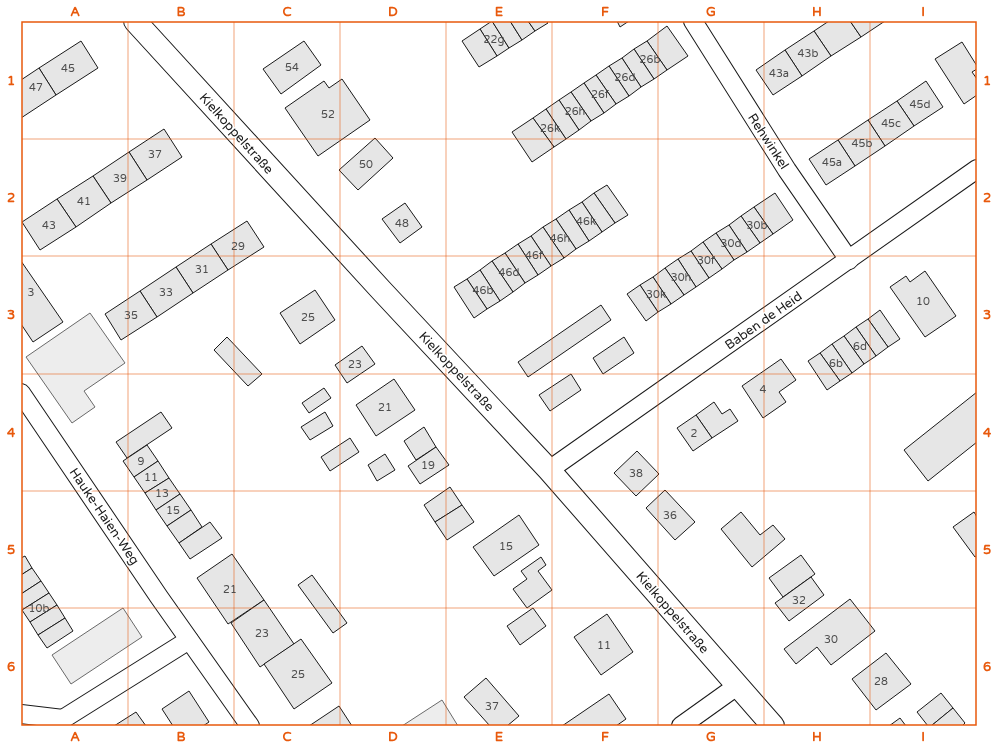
<svg xmlns="http://www.w3.org/2000/svg" width="998" height="747" viewBox="0 0 998 747" font-family="'Varela Round',sans-serif">
<rect width="100%" height="100%" fill="#fff"/>
<g fill="#ededed" stroke="#6a6a6a">
<path d="M90 313 125 363 84 391 95 407 72 423 26 357Z"/>
<path d="M123 608 142 637 71 684 52 655Z"/>
<path d="M442 700 458 726H402Z"/>
</g>
<g fill="#e6e6e6" stroke="#1a1a1a">
<path d="M492 21 509 48 497 56 480 29Z"/>
<path d="M492 21H510L522 40 509 48Z"/>
<path d="M510 21H528L535 31 522 40Z"/>
<path d="M528 21H546L548 23 535 31Z"/>
<path d="M617 21H629L620 27Z"/>
<path d="M829 21H850L861 37 831 56 814 31Z"/>
<path d="M850 21H885L861 37Z"/>
<path d="M667 26 688 56 667 70 647 41Z"/>
<path d="M480 29 497 56 479 67 462 41Z"/>
<path d="M814 31 831 56 802 76 785 50Z"/>
<path d="M81 41 98 68 56 95 39 68Z"/>
<path d="M304 41 321 65 281 94 263 69Z"/>
<path d="M647 41 667 70 654 79 634 49Z"/>
<path d="M962 42 977 66V69L972 72 977 79V95L964 104 935 59Z"/>
<path d="M634 49 654 79 641 87 622 58Z"/>
<path d="M785 50 802 76 773 95 756 70Z"/>
<path d="M622 58 641 87 629 96 609 66Z"/>
<path d="M609 66 629 96 616 104 596 75Z"/>
<path d="M39 68 56 95 21 118V80Z"/>
<path d="M596 75 616 104 604 113 584 83Z"/>
<path d="M342 79 370 120 318 156 285 108 324 81 329 88Z"/>
<path d="M926 81 943 107 914 126 897 101Z"/>
<path d="M584 83 604 113 591 121 571 92Z"/>
<path d="M571 92 591 121 579 130 559 100Z"/>
<path d="M559 100 579 130 566 139 546 109Z"/>
<path d="M897 101 914 126 885 146 868 120Z"/>
<path d="M546 109 566 139 554 147 533 118Z"/>
<path d="M533 118 554 147 532 162 512 132Z"/>
<path d="M868 120 885 146 855 166 838 140Z"/>
<path d="M164 129 182 157 147 180 129 152Z"/>
<path d="M375 138 393 158 358 190 339 170Z"/>
<path d="M838 140 855 166 826 185 809 159Z"/>
<path d="M129 152 147 180 111 203 93 176Z"/>
<path d="M93 176 111 203 76 227 57 199Z"/>
<path d="M607 185 628 215 615 223 594 193Z"/>
<path d="M594 193 615 223 602 232 582 202Z"/>
<path d="M775 193 793 220 773 234 754 207Z"/>
<path d="M57 199 76 227 40 250 22 222Z"/>
<path d="M582 202 602 232 589 241 569 210Z"/>
<path d="M405 203 422 227 400 243 382 219Z"/>
<path d="M754 207 773 234 760 243 741 216Z"/>
<path d="M569 210 589 241 576 249 556 219Z"/>
<path d="M741 216 760 243 747 252 729 225Z"/>
<path d="M556 219 576 249 564 258 543 227Z"/>
<path d="M247 221 264 247 228 270 211 244Z"/>
<path d="M729 225 747 252 734 260 716 233Z"/>
<path d="M543 227 564 258 551 266 531 236Z"/>
<path d="M716 233 734 260 722 269 703 242Z"/>
<path d="M531 236 551 266 538 275 518 244Z"/>
<path d="M703 242 722 269 709 278 691 251Z"/>
<path d="M211 244 228 270 193 293 176 267Z"/>
<path d="M518 244 538 275 525 283 505 253Z"/>
<path d="M691 251 709 278 696 287 678 259Z"/>
<path d="M505 253 525 283 513 292 492 261Z"/>
<path d="M678 259 696 287 684 295 665 268Z"/>
<path d="M21 261 63 322 33 342 21 324Z"/>
<path d="M492 261 513 292 500 301 480 270Z"/>
<path d="M176 267 193 293 157 317 140 291Z"/>
<path d="M665 268 684 295 671 304 653 277Z"/>
<path d="M480 270 500 301 487 309 467 279Z"/>
<path d="M925 271 956 316 925 337 890 287 906 276 910 282Z"/>
<path d="M653 277 671 304 658 312 640 285Z"/>
<path d="M467 279 487 309 474 318 454 287Z"/>
<path d="M640 285 658 312 646 321 627 294Z"/>
<path d="M315 290 335 320 300 344 280 313Z"/>
<path d="M140 291 157 317 121 340 105 314Z"/>
<path d="M601 305 611 320 528 377 518 362Z"/>
<path d="M880 310 900 339 888 347 868 319Z"/>
<path d="M868 319 888 347 876 356 856 327Z"/>
<path d="M856 327 876 356 864 364 844 336Z"/>
<path d="M844 336 864 364 852 373 832 344Z"/>
<path d="M227 337 262 374 248 386 214 350Z"/>
<path d="M624 337 634 353 603 374 593 358Z"/>
<path d="M832 344 852 373 840 381 820 353Z"/>
<path d="M362 346 375 364 347 383 335 365Z"/>
<path d="M820 353 840 381 827 390 808 361Z"/>
<path d="M781 359 796 380 779 392 786 402 763 418 742 386Z"/>
<path d="M571 374 581 390 550 411 539 395Z"/>
<path d="M394 379 415 410 376 436 356 405Z"/>
<path d="M324 388 331 398 309 413 302 403Z"/>
<path d="M977 392V442L928 481 904 450Z"/>
<path d="M714 402 722 414 730 409 738 421 712 438 696 415Z"/>
<path d="M161 412 172 428 127 458 116 442Z"/>
<path d="M325 412 333 426 310 440 301 427Z"/>
<path d="M696 415 712 438 693 451 677 428Z"/>
<path d="M424 427 436 447 416 460 404 441Z"/>
<path d="M350 438 359 452 330 471 321 457Z"/>
<path d="M147 445 158 461 134 477 123 461Z"/>
<path d="M436 447 449 465 420 484 408 466Z"/>
<path d="M637 451 659 474 636 496 614 473Z"/>
<path d="M385 454 395 470 377 481 368 465Z"/>
<path d="M158 461 169 478 145 493 134 477Z"/>
<path d="M169 478 180 494 156 510 145 493Z"/>
<path d="M450 487 462 505 435 522 424 505Z"/>
<path d="M665 490 695 522 675 540 646 508Z"/>
<path d="M180 494 191 510 167 526 156 510Z"/>
<path d="M462 505 474 522 447 540 435 522Z"/>
<path d="M191 510 202 527 179 543 167 526Z"/>
<path d="M741 512 760 535 773 525 785 539 752 567 721 529Z"/>
<path d="M974 512 977 517V556L975 557 953 527Z"/>
<path d="M519 515 539 545 494 576 473 547Z"/>
<path d="M210 522 222 538 190 559 179 543Z"/>
<path d="M232 554 264 600 228 624 197 578Z"/>
<path d="M801 555 815 574 783 597 769 578Z"/>
<path d="M25 556 32 568 21 575V558Z"/>
<path d="M541 557 546 565 538 571 552 590 527 608 513 589 527 579 521 571Z"/>
<path d="M32 568 41 581 21 594V575Z"/>
<path d="M312 575 347 623 333 633 298 585Z"/>
<path d="M811 577 824 595 789 621 775 603Z"/>
<path d="M41 581 49 593 22 610 21 608V594Z"/>
<path d="M49 593 57 605 30 622 22 610Z"/>
<path d="M850 599 875 631 831 665 817 647 796 664 784 649Z"/>
<path d="M264 600 294 644 260 667 231 623Z"/>
<path d="M57 605 65 618 38 635 30 622Z"/>
<path d="M533 608 546 626 520 645 507 626Z"/>
<path d="M607 614 633 652 601 675 574 637Z"/>
<path d="M65 618 73 631 47 648 38 635Z"/>
<path d="M301 639 332 683 294 709 264 664Z"/>
<path d="M886 653 911 684 876 710 852 679Z"/>
<path d="M486 678 519 716 507 726H490L464 697Z"/>
<path d="M189 691 209 722 203 726H173L162 709Z"/>
<path d="M941 693 953 708 931 726H928L917 712Z"/>
<path d="M609 694 626 719 616 726H562Z"/>
<path d="M339 706 352 726H309Z"/>
<path d="M953 708 965 723 962 726H931Z"/>
<path d="M136 712 146 726H114Z"/>
<path d="M900 718 906 726H889Z"/>
</g>
<g fill="none" stroke-linecap="round" stroke-linejoin="round">
<g stroke="#1a1a1a" stroke-width="20">
<g id="street">
<path d="M693 21 787 170 849 260"/>
<path d="M21 393 159 597 250 726"/>
<path d="M549 470 977 169"/>
<path d="M21 714 63 719"/>
<path d="M53 726 63 719 189 640"/>
<path d="M681 726 737 686"/>
</g>
</g>
<g stroke="#1a1a1a" stroke-width="24">
<path id="secondary" d="M135 21 381 290 549 470 773 726"/>
</g>
<use href="#street" stroke="#fff" stroke-width="18"/>
<use href="#secondary" stroke="#fff" stroke-width="22"/>
</g>
<path fill="none" stroke="#e8590c" stroke-width="1" stroke-opacity="0.55" d="M128 21V726M234 21V726M340 21V726M446 21V726M552 21V726M658 21V726M764 21V726M870 21V726M21 139H977M21 256H977M21 374H977M21 491H977M21 608H977"/>
<g text-anchor="middle" stroke-width="3" stroke-linejoin="round" paint-order="stroke">
<g font-size="11" fill="#4d4d4d">
<text x="494" y="43">22g</text>
<text x="808" y="57">43b</text>
<text x="650" y="63">26b</text>
<text x="292" y="71">54</text>
<text x="68" y="72">45</text>
<text x="779" y="77">43a</text>
<text x="625" y="81">26d</text>
<text x="36" y="91">47</text>
<text x="600" y="98">26f</text>
<text x="920" y="108">45d</text>
<text x="575" y="115">26h</text>
<text x="328" y="118">52</text>
<text x="891" y="127">45c</text>
<text x="550" y="132">26k</text>
<text x="862" y="147">45b</text>
<text x="155" y="158">37</text>
<text x="832" y="166">45a</text>
<text x="366" y="168">50</text>
<text x="120" y="182">39</text>
<text x="84" y="205">41</text>
<text x="586" y="225">46k</text>
<text x="402" y="227">48</text>
<text x="49" y="229">43</text>
<text x="757" y="229">30b</text>
<text x="560" y="242">46h</text>
<text x="731" y="247">30d</text>
<text x="238" y="250">29</text>
<text x="534" y="259">46f</text>
<text x="706" y="264">30f</text>
<text x="202" y="273">31</text>
<text x="509" y="276">46d</text>
<text x="681" y="281">30h</text>
<text x="483" y="294">46b</text>
<text x="31" y="296">3</text>
<text x="166" y="296">33</text>
<text x="656" y="298">30k</text>
<text x="923" y="305">10</text>
<text x="131" y="319">35</text>
<text x="308" y="321">25</text>
<text x="860" y="350">6d</text>
<text x="836" y="367">6b</text>
<text x="355" y="368">23</text>
<text x="763" y="393">4</text>
<text x="385" y="411">21</text>
<text x="694" y="437">2</text>
<text x="141" y="465">9</text>
<text x="428" y="469">19</text>
<text x="636" y="477">38</text>
<text x="151" y="481">11</text>
<text x="162" y="497">13</text>
<text x="173" y="514">15</text>
<text x="670" y="519">36</text>
<text x="506" y="550">15</text>
<text x="230" y="593">21</text>
<text x="799" y="604">32</text>
<text x="39" y="612">10b</text>
<text x="262" y="637">23</text>
<text x="831" y="643">30</text>
<text x="604" y="649">11</text>
<text x="298" y="678">25</text>
<text x="881" y="685">28</text>
<text x="492" y="710">37</text>
</g>
<g font-size="13" fill="#1a1a1a" stroke="#fff">
<text transform="translate(237 133) rotate(48)" y="5">Kielkoppelstraße</text>
<text transform="translate(769 141) rotate(57)" y="5">Rehwinkel</text>
<text transform="translate(763 320) rotate(-35)" y="5">Baben de Heid</text>
<text transform="translate(457 371) rotate(47)" y="5">Kielkoppelstraße</text>
<text transform="translate(105 516) rotate(56)" y="5">Hauke-Haien-Weg</text>
<text transform="translate(673 612) rotate(49)" y="5">Kielkoppelstraße</text>
</g>
</g>
<rect width="998" height="747" fill="none" stroke="#ffffff" stroke-width="44"/>
<rect x="22" y="22" width="954" height="703" fill="none" stroke="#e8590c" stroke-width="1.5"/>
<g font-size="13" text-anchor="middle" font-weight="bold" fill="#e8590c">
<text x="75" y="16">A</text>
<text x="181" y="16">B</text>
<text x="287" y="16">C</text>
<text x="393" y="16">D</text>
<text x="499" y="16">E</text>
<text x="605" y="16">F</text>
<text x="711" y="16">G</text>
<text x="817" y="16">H</text>
<text x="923" y="16">I</text>
<text x="11" y="85">1</text>
<text x="987" y="85">1</text>
<text x="11" y="202">2</text>
<text x="987" y="202">2</text>
<text x="11" y="319">3</text>
<text x="987" y="319">3</text>
<text x="11" y="437">4</text>
<text x="987" y="437">4</text>
<text x="11" y="554">5</text>
<text x="987" y="554">5</text>
<text x="11" y="671">6</text>
<text x="987" y="671">6</text>
<text x="75" y="741">A</text>
<text x="181" y="741">B</text>
<text x="287" y="741">C</text>
<text x="393" y="741">D</text>
<text x="499" y="741">E</text>
<text x="605" y="741">F</text>
<text x="711" y="741">G</text>
<text x="817" y="741">H</text>
<text x="923" y="741">I</text>
</g>
</svg>
